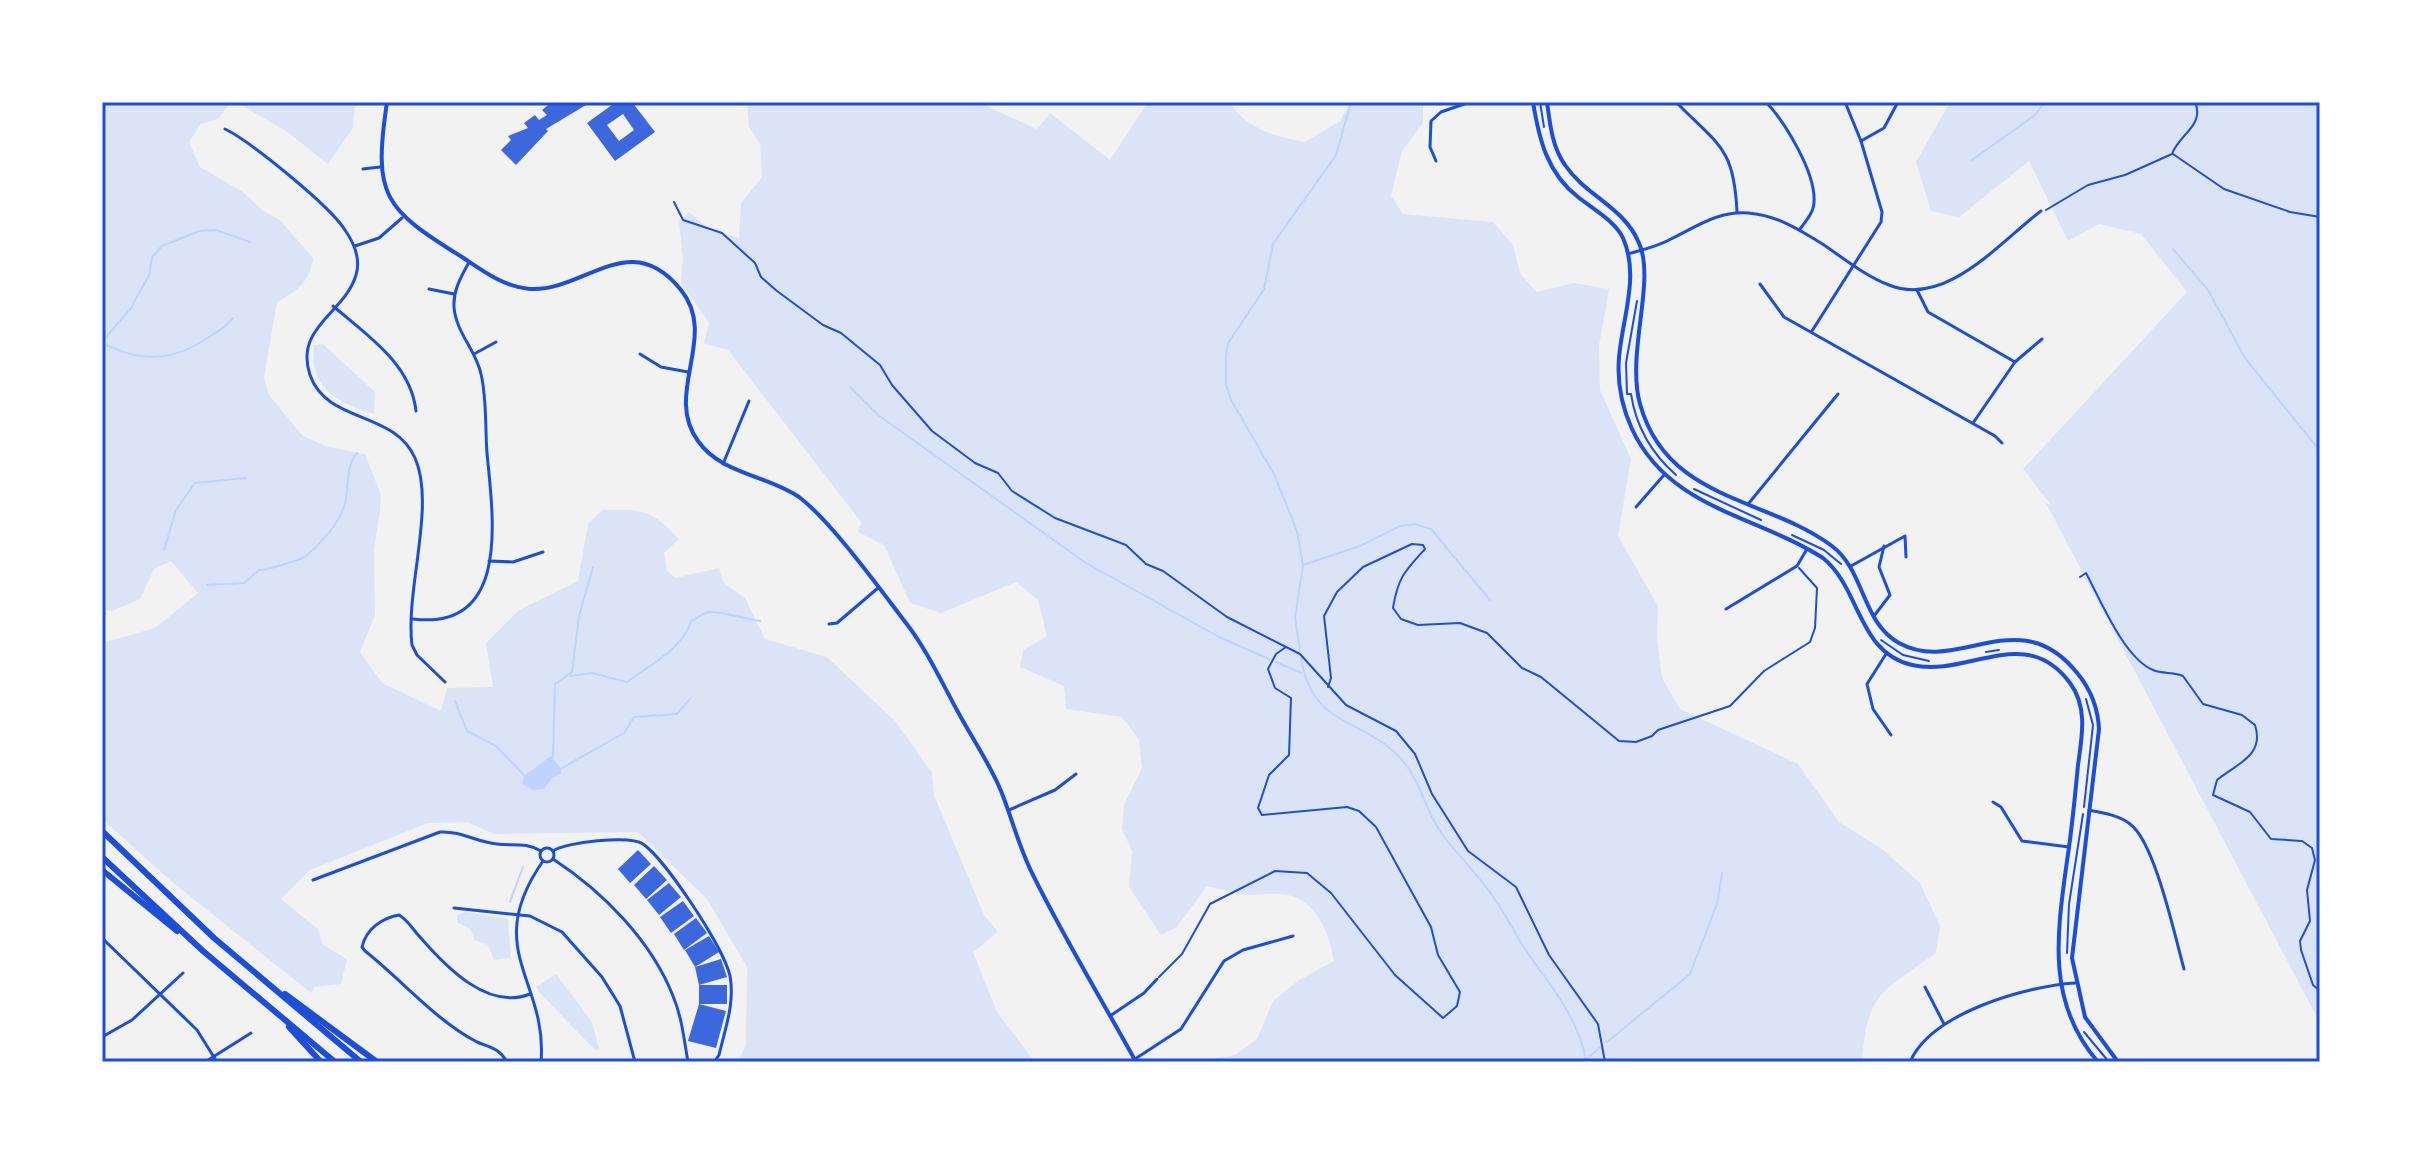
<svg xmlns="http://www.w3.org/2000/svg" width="2422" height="1164" viewBox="0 0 2422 1164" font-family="Cabin,sans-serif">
<rect width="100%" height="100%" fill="#f2f2f2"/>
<g fill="#dbe4f7">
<path d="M102 102H231L218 119 201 124 189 142 200 167 243 192 263 211 280 220 313 258C310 282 297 291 277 302L264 378 269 395 303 436 328 447 365 454 381 495 380 511 374 550 375 615 360 652 382 683 441 711 447 688 493 687 486 643 519 610 578 581 588 524 602 510C641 509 650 508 679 539L664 553 667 571 675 578 719 568 724 583 745 598 765 639 827 657 895 721 932 773 934 795 984 915 998 932 973 952 997 1012 1035 1062H738L746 1045 747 967 707 899 638 832 494 834 467 822 428 823 310 870 281 899 318 929 323 945 347 959 341 984 315 987 311 993 171 881 102 819V643L155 628 198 593 171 561 154 569 140 599 112 611 102 610Z"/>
<path d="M236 102H355L353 128 328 164 286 131Z"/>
<path d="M747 102H977L1037 129 1050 113 1110 160 1148 102H1230C1244 128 1278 138 1305 142L1340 121 1351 102H1423V123L1402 151 1391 196 1403 214 1493 222 1513 245 1520 274 1537 292 1574 283 1609 289 1599 346 1600 390 1631 459 1618 536 1658 606 1657 637 1662 678 1680 709 1798 764 1839 822 1882 849 1920 883 1940 926 1936 953C1882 992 1867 992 1862 1062H1210V1059L1235 1055 1257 1039 1273 1001 1299 980 1334 961C1329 931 1315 896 1280 894 1270 893 1259 895 1249 895 1234 895 1221 887 1206 887L1177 927 1161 935 1129 887 1132 851 1122 829 1124 805 1142 768 1139 740 1122 717 1066 709 1064 686 1020 667 1023 650 1047 636 1038 600 1016 582 941 613 910 603 884 545 858 532 861 522 728 350 704 343 709 323 681 283 683 258 679 222 689 212 711 231 739 238 741 203 762 177 760 144 749 127Z"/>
<path d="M1950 102H2320V1023L2046 503 2051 505 2023 469 2187 292 2141 234 2099 224 2068 241 2029 161 1959 217 1931 211 1916 162Z"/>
<path d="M323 344 375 392 374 414C338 403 308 388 314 345Z"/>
<path d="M466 912 508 919 511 958 494 960 488 945 475 940 470 929 457 922V915Z"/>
<path d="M556 974 592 1022 599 1049 596 1051 540 993 536 987Z"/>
</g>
<path fill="#bfd3fe" d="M551 756 561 769V774L552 778 544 789 533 790 522 784 524 776Z"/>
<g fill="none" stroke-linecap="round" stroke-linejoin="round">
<g stroke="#bfd3fe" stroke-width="2">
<path d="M1972 160 2035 115 2045 102"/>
<path d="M2173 249 2208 290 2245 358 2320 451"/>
<path d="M102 342 131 308 149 275 152 257 162 246 199 231 216 230 250 242"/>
<path d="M102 343C142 363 172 362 209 337 219 330 226 328 233 318"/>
<path d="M850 387 878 415 1086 563 1219 637 1269 659"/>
<path d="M164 550 176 510 195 483 246 478"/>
<path d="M1303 565 1360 546 1400 526 1415 524 1431 529 1490 600"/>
<path d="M207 585 244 583 259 570C266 570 301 560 306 556 319 545 339 524 344 507 350 489 344 468 357 453"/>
<path d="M1300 650 1295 618 1303 565 1297 531 1274 474 1231 400 1226 384V355L1228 343 1264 289 1273 244 1336 155 1351 102"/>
<path d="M1301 657C1311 729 1365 717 1403 761 1420 781 1425 809 1440 831 1457 855 1478 874 1494 898 1507 916 1516 937 1529 955 1552 987 1581 1023 1586 1062"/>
<path d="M1276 662 1301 673"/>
<path d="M570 676 592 673 627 682C648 666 683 649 691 621 697 619 701 614 708 612 716 610 749 620 760 621"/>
<path d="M455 701 467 731 496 746 525 776"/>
<path d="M553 757 555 684 572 672 579 616 593 567"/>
<path d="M562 768 624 733 634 717 677 714 690 699"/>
<path d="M510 902 523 867"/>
<path d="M1607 1042 1690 974 1717 904 1722 873"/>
<path d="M1586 1060 1600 1047"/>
</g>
</g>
<g fill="#3d67dc" fill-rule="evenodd">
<path d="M552 102 557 105 562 102H591L546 129 548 131 516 165 501 150 511 140 508 136 528 128 524 123 535 115 539 120 547 115 542 110Z"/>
<path d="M616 102H632L655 132 615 161 587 123ZM623 114 634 130 619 141 607 125Z"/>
<path d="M638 850 651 864 630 883 618 869Z"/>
<path d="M654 866 667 880 646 899 634 885Z"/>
<path d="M669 883 681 897 659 915 647 900Z"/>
<path d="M683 901 694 916 671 933 660 917Z"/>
<path d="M696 918 707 933 684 950 674 934Z"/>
<path d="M709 936 719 952 695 967 685 950Z"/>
<path d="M721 959 727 977 699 985 695 967Z"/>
<rect x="699" y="985" width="28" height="19"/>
<path d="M699 1004 726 1011 716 1048 688 1041Z"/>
</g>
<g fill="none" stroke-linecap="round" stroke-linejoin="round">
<g stroke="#1d4ed8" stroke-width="2">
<path d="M1540 102 1544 127"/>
<path d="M2173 154 2224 189 2290 212 2320 217"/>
<path d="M674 202 683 220 722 233 755 263 761 277 777 291 823 325 841 333 880 365 892 385 932 431 975 463 998 473 1012 491 1055 518 1126 545 1146 564 1163 571 1227 617 1300 654 1346 705 1396 731 1415 754 1432 794 1468 851 1516 887 1549 955 1598 1024 1605 1062"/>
<path d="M2046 210 2088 185 2125 175 2172 154C2179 134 2205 126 2195 102"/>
<path d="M1637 301 1626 363 1627 394H1631C1636 427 1651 453 1676 475"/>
<path d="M1694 489 1761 520"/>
<path d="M1792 535 1824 550 1841 564"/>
<path d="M2080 577 2086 573C2100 599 2124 658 2153 670 2162 674 2174 672 2183 676L2203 704 2242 715 2255 725C2265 756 2236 764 2217 780L2213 795 2250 812 2271 839 2302 841 2312 848 2315 860 2307 890 2310 921 2300 941 2301 950 2313 985 2320 991"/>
<path d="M1881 640 1903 655 1929 661"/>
<path d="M1986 652 1999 650"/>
<path d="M1328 687 1331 678 1324 616 1337 592 1363 567 1412 544 1423 545 1425 549C1405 571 1398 577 1393 608L1401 619 1418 625 1460 623 1487 633 1522 668 1541 677 1619 741 1636 742 1652 736 1658 730 1730 706 1764 671 1810 642 1815 628 1817 588 1799 568"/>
<path d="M2084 807 2093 725 2086 699"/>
<path d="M2067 953 2069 904 2083 814"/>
<path d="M1159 977 1182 954 1210 904 1275 871 1307 873 1331 893 1395 975 1443 1018 1457 1006 1460 992 1438 955 1431 927 1376 827 1359 811 1347 807 1262 815 1258 808 1269 775 1289 755 1291 698 1275 688 1268 669 1276 654 1286 647"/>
<path d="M2084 1032 2109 1062"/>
</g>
<g stroke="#1d4ed8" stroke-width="3">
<path d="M1676 102C1719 146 1734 147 1737 212"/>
<path d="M1766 102C1785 122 1816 173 1814 202 1814 212 1806 221 1800 229"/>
<path d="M225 129C250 141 330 206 345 230 354 243 361 259 356 275 345 313 294 327 310 375 327 424 394 410 415 458 436 505 405 591 412 645L417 655 445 682"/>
<path d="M1861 141 1884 128 1898 102"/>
<path d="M1436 161 1430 147 1431 121 1441 112 1470 102"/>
<path d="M363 169 380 167"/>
<path d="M355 246 379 238 402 218"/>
<path d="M1628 254C1641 250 1656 247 1669 240 1696 227 1717 211 1748 213 1776 215 1798 229 1821 243 1842 257 1865 276 1889 285 1946 308 2001 241 2041 211"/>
<path d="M1760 284 1784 317 1995 436 2002 443"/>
<path d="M429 289 454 294"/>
<path d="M1917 290 1928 312 2015 362"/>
<path d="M333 306C367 335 411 364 416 411"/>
<path d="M1812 331 1881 222 1882 212 1861 141 1845 102"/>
<path d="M474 354 496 342"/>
<path d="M640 354 661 367 688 372"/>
<path d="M1973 423 2015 362 2042 339"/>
<path d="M723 464 749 401"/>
<path d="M1749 503 1838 394"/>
<path d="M1636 507 1664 475"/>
<path d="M489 561 513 562 543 552"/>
<path d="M1851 566 1905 536 1906 557"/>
<path d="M1726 609 1797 566 1807 549"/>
<path d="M102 615 104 614"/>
<path d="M1874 616 1890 595 1879 567 1884 546"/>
<path d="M413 619C511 631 493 517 487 453 485 428 487 399 481 374 476 350 456 333 454 307 453 290 461 277 469 262"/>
<path d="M829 624 837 623 878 588"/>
<path d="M1886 654 1867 684 1873 709 1891 735"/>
<path d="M1993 802 2001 807 2022 841 2069 847"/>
<path d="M1009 810 1055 790 1076 774"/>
<path d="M2089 810C2102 813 2119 815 2130 824 2155 842 2175 937 2184 969"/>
<circle cx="547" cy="855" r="7"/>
<path d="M553 851C565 842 630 835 643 844 666 860 724 948 730 976 735 1003 725 1029 719 1055L714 1062"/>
<path d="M553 859C602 891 651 940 673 996 682 1017 684 1040 688 1062"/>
<path d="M313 880 440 832C462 831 476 842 497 844 513 846 526 842 541 851"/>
<path d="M454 908 530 916 562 932 602 977 620 1006 635 1062"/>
<path d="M102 938 197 1030 217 1062"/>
<path d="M1925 987 1944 1024"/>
<path d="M1110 1016 1144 993 1157 979"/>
<path d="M102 1037 132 1020 183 973"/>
<path d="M1135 1059 1181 1029 1224 961 1243 950 1293 936"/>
<path d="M205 1062 251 1033"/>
<path d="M507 1062C499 1048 491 1048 477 1042 435 1020 402 980 365 951L362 947C366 929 382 918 399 915 408 920 413 930 420 937 446 967 488 1011 530 994"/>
<path d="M541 1062C548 980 481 950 543 861"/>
<path d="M1910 1062C1931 1013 2026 986 2075 983"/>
</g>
<path stroke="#1d4ed8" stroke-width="4" d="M387 102C373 196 383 208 462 257 483 271 504 287 530 289 585 292 630 226 681 290 719 337 663 393 698 441 721 474 767 475 799 497 831 521 880 589 906 623 927 650 942 683 958 712 972 738 990 764 1001 791 1012 818 1019 848 1033 875 1064 938 1102 1000 1136 1062"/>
<g stroke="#1d4ed8" stroke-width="4">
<path d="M1533 102C1539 139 1547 173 1578 197 1593 209 1615 221 1623 238 1640 276 1622 319 1619 358 1617 382 1622 407 1632 429 1669 509 1756 515 1823 558 1861 589 1857 652 1912 665 1968 678 2025 622 2070 683 2088 707 2082 737 2078 765 2075 797 2072 829 2067 861 2057 934 2046 1002 2098 1062"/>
<path d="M1547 102C1550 124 1552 147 1565 165 1586 196 1624 207 1639 243 1656 281 1626 353 1640 404 1667 501 1764 496 1832 546 1865 571 1862 623 1899 643 1958 676 2019 599 2078 674 2091 690 2098 708 2099 729L2072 958 2085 1017 2118 1062"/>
</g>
<g stroke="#1d4ed8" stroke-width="6">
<path d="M102 831 214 938 361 1062"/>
<path d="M102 857 203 951 335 1062"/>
<path d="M102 870 177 931"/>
<path d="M285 994 377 1062"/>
<path d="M289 1027 321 1062"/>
</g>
</g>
<rect width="2422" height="1164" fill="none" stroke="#ffffff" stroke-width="208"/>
<rect x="104" y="104" width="2214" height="956" fill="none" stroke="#1d4ed8" stroke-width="3"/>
</svg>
